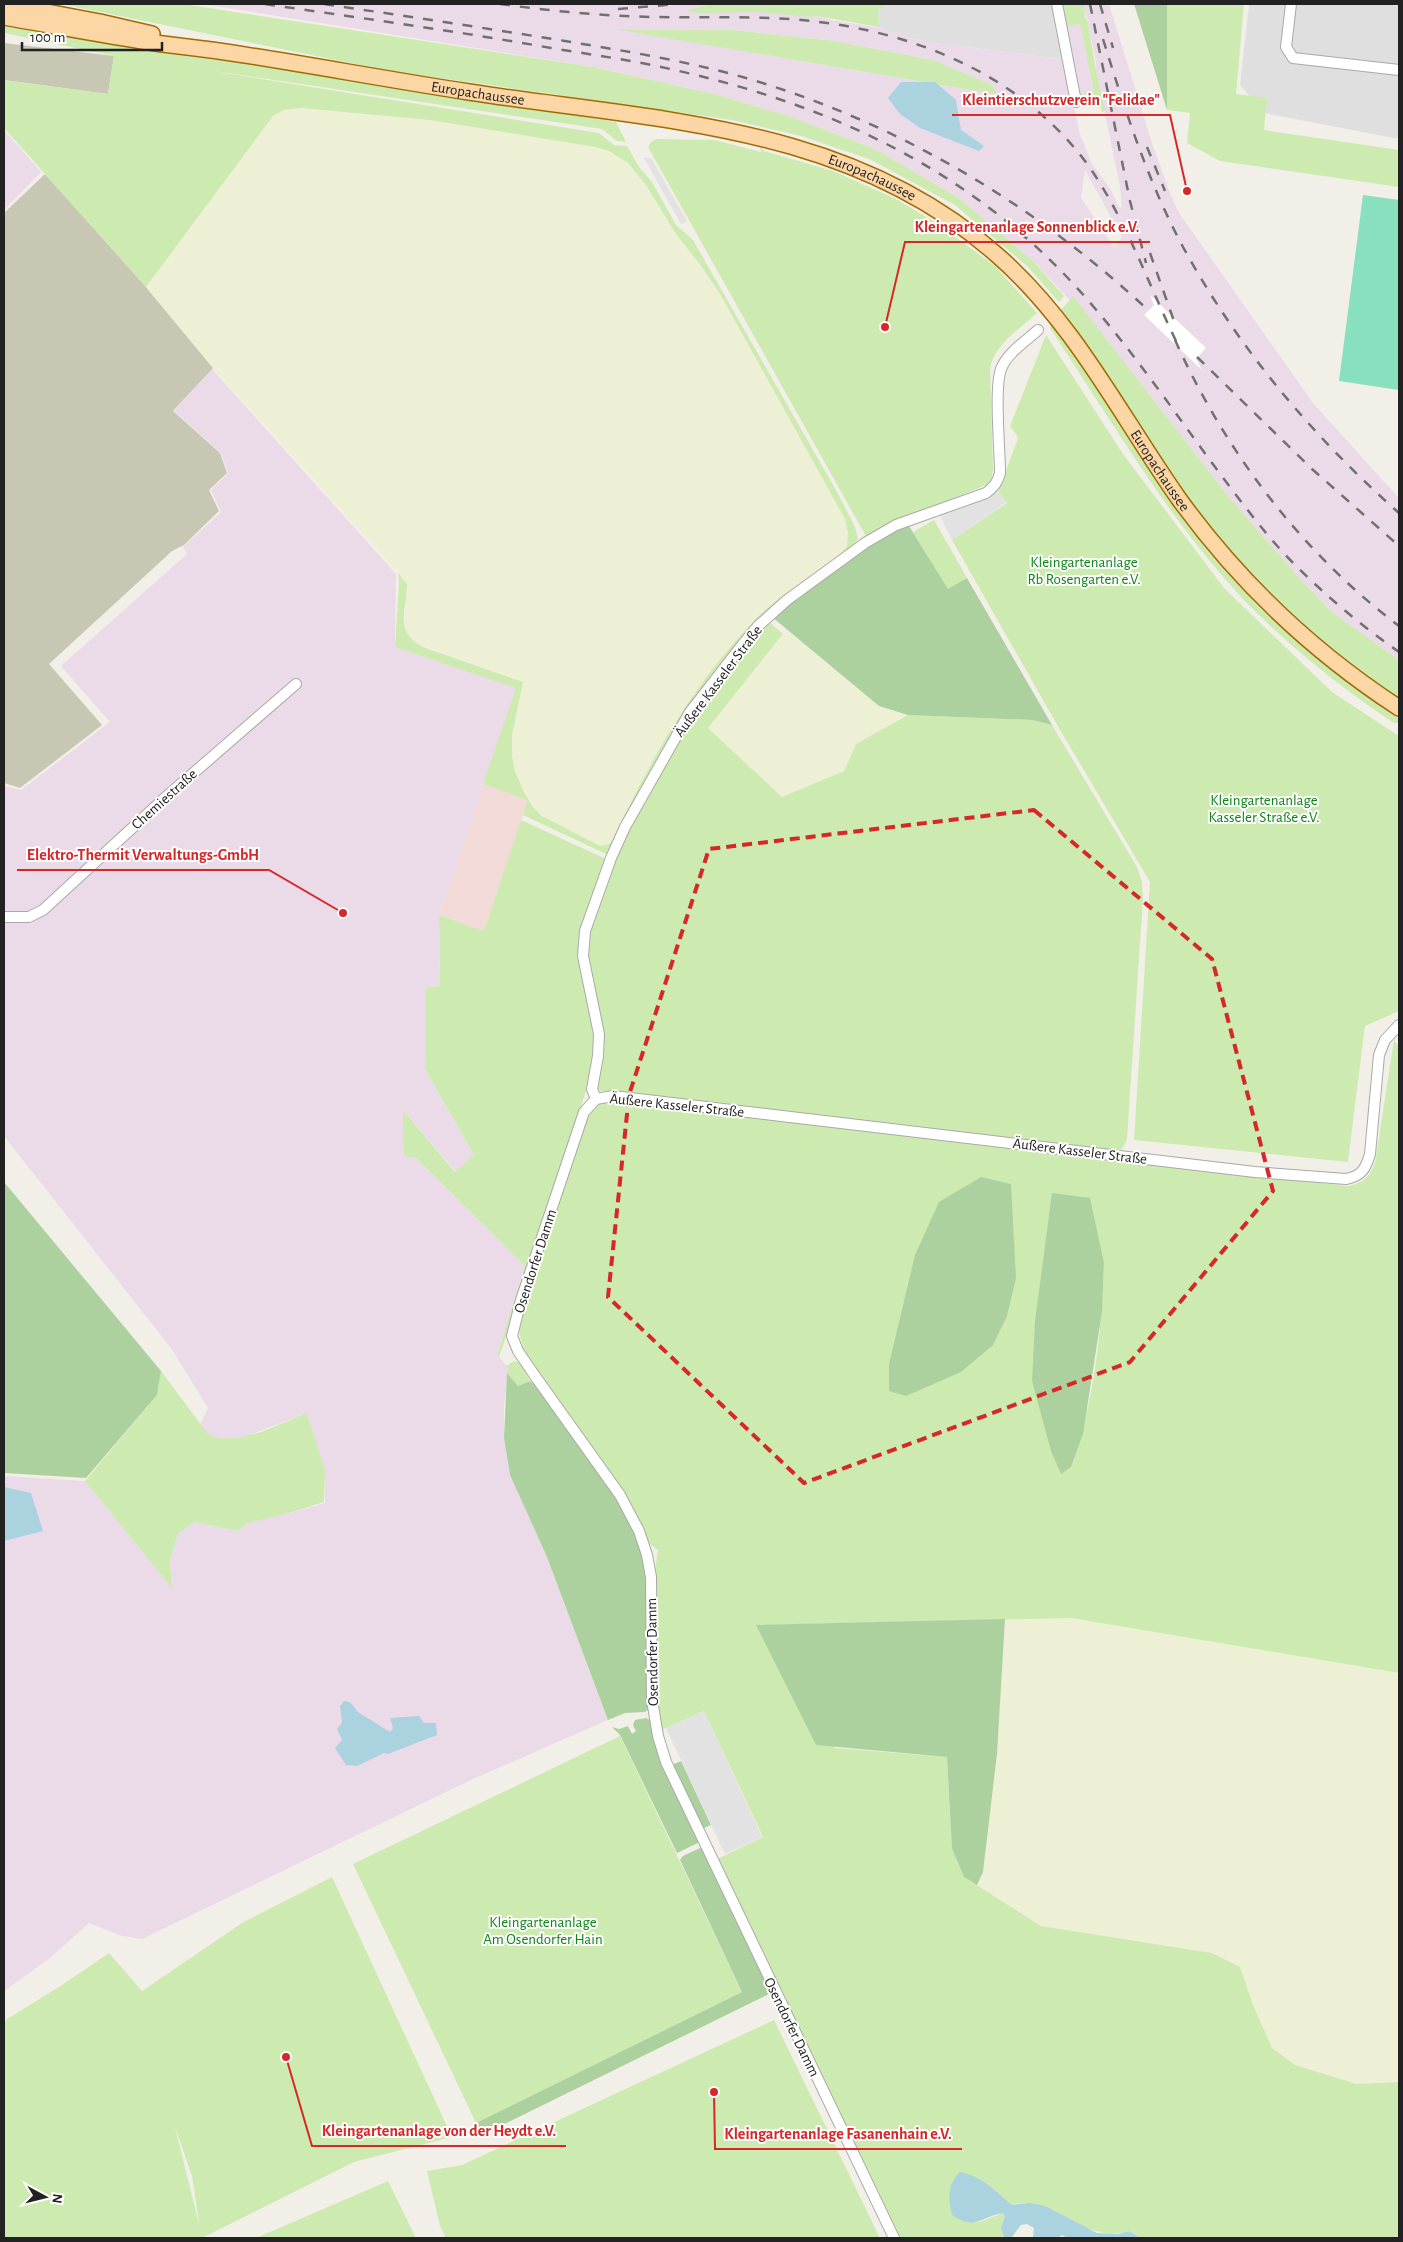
<svg xmlns="http://www.w3.org/2000/svg" width="1403" height="2242" viewBox="0 0 1403 2242" font-family="'Alegreya Sans',sans-serif">
<rect width="100%" height="100%" fill="#f2efe9"/>
<g fill="#e0dfdf">
<path d="M891 4H1052L1063 59 926 42 891 32 879 27 878 9Z"/>
<path d="M1249 4H1399V139L1264 113 1240 85Z"/>
</g>
<path fill="#f2dad9" d="M483 784 528 800 484 931 439 915Z"/>
<g fill="#ebdbe8" fill-rule="evenodd">
<path d="M203 4H713L687 11 698 13 754 11 824 17 831 20 882 28 926 42 1063 59 1080 134 1092 164 1111 190 1119 208 1122 207 1120 187 1096 70V62L1088 23 1084 9V4H1109L1153 146 1170 193 1179 213 1313 403 1399 498V660L1332 612 1301 580 1228 496 1104 336 1033 261 959 198 875 149 789 116 714 94 593 67ZM619 29 733 30 835 41 933 60 992 85 998 95ZM1085 170 1122 237 1114 247 1081 198Z"/>
<path d="M1080 23 1094 92 1079 95 1065 26Z"/>
<path d="M4 130 41 172 4 210Z"/>
<path d="M212 369 396 574 395 647 517 687 439 915 440 986 426 987 425 1069 474 1155 456 1172 404 1111 415 1157 525 1266 497 1354 509 1369 504 1405V1438L510 1475 547 1557 608 1720 473 1779 142 1939 122 1936 89 1923 50 1958 4 1991V1476L85 1481 172 1587 170 1560 178 1534 194 1522 238 1531 246 1519 286 1514 325 1503V1470L307 1413 244 1437 228 1440 215 1438 208 1435 200 1425 208 1408 171 1348 4 1136V786L21 790 110 722 61 666 187 554 183 547 221 512 211 490 228 473 221 453 174 411Z"/>
</g>
<g fill="#c7c7b4">
<path d="M4 43 114 56 108 94 4 80Z"/>
<path d="M45 174 146 287 213 368 173 411 220 453 227 473 209 490 219 511 184 545 172 551 49 664 102 725 20 788 4 783V213Z"/>
</g>
<g fill="#eef0d5">
<path d="M301 108 430 120 595 147 621 157 646 185 676 234 720 294 845 519 848 540 842 552 771 604 743 634 686 708 629 806 613 840 605 846 595 845 550 822 532 806 523 790 515 771 512 756V735L523 682 414 642 407 634 404 624 407 589 404 579 213 368 146 287 273 116 284 110Z"/>
<path d="M787 630 879 706 908 715 856 744 844 771 782 797 708 728Z"/>
<path d="M1071 1618 1399 1673V2082L1357 2084 1295 2065 1272 2048 1253 2005 1240 1967 1212 1953 1041 1926 977 1885 983 1872 997 1754 1005 1619Z"/>
</g>
<g fill="#cdebb0" fill-rule="evenodd">
<path d="M61 4H183L593 67 714 94 789 116 875 149 959 198 1033 261 1064 296 1059 302 1027 266 955 205 869 159 801 136 732 120 385 70Z"/>
<path d="M713 4H891L878 9 879 27 817 16 810 17 760 12 698 13 685 11Z"/>
<path d="M1061 4H1084L1085 17 1088 23 1096 70 1105 111 1102 112 1097 97 1090 100 1083 98 1082 94 1094 92 1080 24 1065 26Z"/>
<path d="M1167 4H1244L1236 94 1267 98 1264 130 1399 150V187L1220 161 1187 143 1190 113 1167 110Z"/>
<path d="M4 23 190 57 269 66 616 122 626 142 617 141 602 129 194 68 599 133 614 145 627 146 639 167 652 182 676 225 693 240 837 492 855 527 858 539C841 565 791 589 766 612 703 672 644 773 609 853L606 854 523 815 527 800 483 784 516 688 395 647 399 583 398 573 407 584C407 611 393 631 423 647L523 682 512 735V756L515 771 523 790 532 806 542 816 600 846 609 844 613 840C649 761 696 679 758 617 775 600 795 587 815 573 826 565 839 558 847 546L848 533 845 519 720 294 701 266 676 234 646 185 628 163 609 151 595 147 430 120 301 108 284 110 273 116 146 287 4 128V80L108 94 114 56 4 33Z"/>
<path d="M614 29 733 30 835 41 933 60 992 85 999 95Z"/>
<path d="M656 139 715 140 761 152 760 146 764 151 833 171 894 198 935 222 995 266 1037 313C1021 328 994 345 990 368L993 469 992 479 986 485 894 523 867 538 648 147 651 142Z"/>
<path d="M1073 296 1228 496 1301 580 1332 612 1399 660V703L1293 621 1199 518 1060 311Z"/>
<path d="M1053 320 1191 524 1399 715V723H1394C1344 690 1285 643 1244 600 1168 519 1111 420 1050 328Z"/>
<path d="M1046 335 1123 454 1224 588 1332 692 1399 736V1011L1365 1026 1348 1162 1134 1140 1150 882 1056 723 952 540 1007 503 998 492 1017 441 1018 437 1010 426Z"/>
<path d="M934 520 967 578 948 590 913 532Z"/>
<path d="M766 623H770L783 634 708 728 782 797 844 771 856 744 908 715 1032 720 1052 725 1137 867 1142 882 1143 898 1127 1140 1122 1149 1117 1151 601 1091 596 1087 600 1061 586 950 595 908 619 847 691 718Z"/>
<path d="M521 820 604 858 606 862 582 930 596 1027 595 1053 588 1084 553 1198 499 1357 497 1355 525 1266 415 1157 404 1156 403 1110 455 1172 474 1155 425 1069 426 987 440 986 439 915 484 931Z"/>
<path d="M1394 1040 1399 1047V1673L1071 1618 757 1625 835 1748 947 1757 952 1849 964 1877 1041 1926 1212 1953 1240 1967 1253 2005 1272 2048 1295 2065 1357 2084 1399 2082V2238H1140L1129 2231C1092 2242 1066 2212 1031 2204 1025 2202 1018 2204 1012 2205L1001 2196 977 2223 1003 2213 1005 2217 1004 2237 1008 2238H899L715 1860 763 1837 704 1711 659 1731 656 1710 654 1576 658 1550 647 1542 527 1358C524 1348 518 1335 519 1324 524 1285 544 1248 556 1211 567 1181 576 1127 597 1104L625 1102 1348 1186C1364 1183 1369 1177 1375 1163ZM1104 1263C1102 1329 1094 1403 1071 1467Z"/>
<path d="M514 1361 521 1363 530 1381 518 1386 507 1373 509 1369 506 1366Z"/>
<path d="M161 1371 208 1434C235 1449 280 1423 307 1413L325 1470 324 1502 286 1514 247 1523 238 1531 194 1522 178 1534 170 1560 172 1588 85 1481 157 1395Z"/>
<path d="M620 1736 742 1992 476 2123 353 1864Z"/>
<path d="M332 1877 452 2137 354 2162 202 2238H4V2021L62 1985 109 1953 142 1991 242 1923ZM175 2127 192 2176 200 2229V2228Z"/>
<path d="M774 2020 880 2238H446L440 2226 427 2171 462 2165Z"/>
<path d="M388 2181 416 2238H256Z"/>
</g>
<g fill="#add19e">
<path d="M1134 4H1167V110Z"/>
<path d="M905 525 909 526 948 589 967 578 1052 725 1032 720 908 715 879 706 772 617 875 542Z"/>
<path d="M981 1177 1011 1184 1016 1278 1007 1316 993 1345 961 1372 906 1396 889 1391V1364L915 1255 939 1202Z"/>
<path d="M4 1182 161 1371 157 1395 86 1478 4 1473Z"/>
<path d="M1052 1193 1090 1198 1104 1263 1102 1312 1083 1434 1071 1467 1061 1474 1051 1451 1032 1381 1035 1321Z"/>
<path d="M507 1373 518 1386 530 1381 538 1388 617 1499 639 1541 649 1589V1709L645 1712 625 1713 608 1720 547 1557 510 1475 504 1438Z"/>
<path d="M1005 1619 997 1754 983 1872 977 1885 964 1877 952 1849 947 1757 816 1745 756 1625Z"/>
<path d="M646 1718 652 1721 700 1842 677 1853 620 1735 612 1727 619 1729 628 1726 632 1734 636 1731 633 1725 635 1720Z"/>
<path d="M681 1761 711 1825 704 1828 698 1826 672 1770 674 1764Z"/>
<path d="M700 1848 706 1850 770 1988 769 1994 482 2135 474 2136 476 2123 742 1992 680 1860 683 1856Z"/>
</g>
<path fill="#88e0be" d="M1363 195 1399 200V390L1339 381Z"/>
<g fill="#e2e2e2">
<path d="M644 158H651L687 221 681 224Z"/>
<path d="M998 492 1007 502 952 540 939 514Z"/>
<path d="M704 1711 762 1837 725 1854 666 1728Z"/>
</g>
<g fill="#aad3df">
<path d="M901 82H935L956 100 961 130 984 146 979 151 920 128 900 114 888 98Z"/>
<path d="M4 1487 31 1493 43 1531 4 1541Z"/>
<path d="M344 1701 350 1702 358 1712 390 1732 393 1728 390 1718 419 1716 424 1723H436L437 1735 388 1754 384 1753 357 1766 346 1765 335 1748 342 1740 337 1729 342 1723 340 1706Z"/>
<path d="M960 2172C982 2176 995 2191 1012 2205L1030 2203 1045 2206 1097 2233 1118 2234 1129 2231 1140 2238H1067L1062 2235 1057 2238H1033L1034 2228 1027 2224 1021 2225 1011 2238 1004 2237 1001 2228 1005 2217 1003 2213C979 2217 976 2231 952 2215 948 2198 947 2185 960 2172Z"/>
</g>
<path fill="#fff" d="M1150 295 1206 348 1196 359 1202 370 1144 315 1154 305Z"/>
<g fill="none" stroke-linecap="round" stroke-linejoin="round">
<g stroke="#a9a9a9" stroke-width="12">
<g id="street">
<path d="M1057 4 1076 102"/>
<path d="M1291 4 1286 47 1293 58 1399 70"/>
<path d="M4 917H29L43 910 167 796 296 684"/>
<path d="M596 1099 592 1089 598 1056 599 1034 583 956 585 931 611 858 625 827 690 712 743 644 758 626 787 600 865 543 896 525 986 493C994 487 998 482 1000 473 1000 449 994 389 1001 369 1007 353 1026 341 1038 330"/>
<path d="M894 2238 666 1762 658 1736 652 1700 651 1577 647 1555 639 1531 620 1495 535 1376 518 1351 512 1336 521 1300 584 1112 596 1099 613 1096 1255 1172 1346 1179C1362 1176 1366 1168 1370 1154L1379 1055 1385 1040 1399 1025"/>
</g>
</g>
<g stroke="#a06b00" stroke-width="18">
<g id="primary">
<path d="M4 4 100 22 152 34"/>
<path id="s1" d="M4 17C50 25 96 34 142 41 172 46 202 48 232 53 311 65 390 80 469 92 655 121 848 123 997 255 1075 323 1120 415 1179 499 1240 583 1313 652 1399 708"/>
</g>
</g>
<use href="#street" stroke="#fff" stroke-width="10"/>
<use href="#primary" stroke="#fcd6a4" stroke-width="15"/>
<g stroke="#707070" stroke-width="2.5" stroke-dasharray="10 10" stroke-linecap="butt">
<path d="M265 4C360 18 456 31 551 48 594 55 637 61 679 71 837 107 979 175 1086 298 1150 371 1201 453 1262 528 1297 572 1353 620 1399 652"/>
<path d="M324 4C405 16 485 28 565 41 625 51 687 61 746 78 896 122 1033 203 1148 310"/>
<path d="M500 4C551 11 602 16 654 17 699 18 744 16 789 19 903 27 1018 70 1088 165 1126 219 1149 286 1178 345"/>
<path d="M1090 4 1130 201 1146 263"/>
<path d="M1100 4 1113 48"/>
<path d="M618 9 678 4"/>
<path d="M1103 39C1125 110 1148 182 1183 247 1238 348 1313 437 1399 513"/>
<path d="M1147 147 1165 191"/>
<path d="M1150 253 1175 324"/>
<path d="M1175 340C1225 451 1301 552 1399 626"/>
<path d="M1197 357 1312 469 1399 546"/>
</g>
</g>
<path fill="none" stroke="#d62828" stroke-width="4" stroke-dasharray="10 6" stroke-linejoin="round" d="M1034 810 1212 959 1273 1191 1130 1362 804 1483 608 1297 629 1095 709 849Z"/>
<g text-anchor="middle" stroke-width="4" stroke-linejoin="round" paint-order="stroke">
<g font-size="15" fill="#222" stroke="#fff">
<text dy="5" stroke="none"><textPath href="#s1" startOffset="480">Europachaussee</textPath></text>
<text dy="5" stroke="none"><textPath href="#s1" startOffset="885">Europachaussee</textPath></text>
<text dy="5" stroke="none"><textPath href="#s1" startOffset="1304">Europachaussee</textPath></text>
<text transform="translate(718 681) rotate(-53)" y="5">Äußere Kasseler Straße</text>
<text transform="translate(164 799) rotate(-42)" y="5">Chemiestraße</text>
<text transform="translate(677 1105) rotate(6)" y="5">Äußere Kasseler Straße</text>
<text transform="translate(1080 1151) rotate(7)" y="5">Äußere Kasseler Straße</text>
<text transform="translate(535 1261) rotate(-72)" y="5">Osendorfer Damm</text>
<text transform="translate(652 1652) rotate(-91)" y="5">Osendorfer Damm</text>
<text transform="translate(792 2027) rotate(64)" y="5">Osendorfer Damm</text>
</g>
<g font-size="15" fill="#0c8416" stroke="#fff">
<text x="1084" y="567">Kleingartenanlage<tspan x="1084" dy="17">Rb Rosengarten e.V.</tspan></text>
<text x="1264" y="805">Kleingartenanlage<tspan x="1264" dy="17">Kasseler Straße e.V.</tspan></text>
<text x="543" y="1927">Kleingartenanlage<tspan x="543" dy="17">Am Osendorfer Hain</tspan></text>
</g>
</g>
<path fill="none" stroke="#d62828" stroke-width="2" d="M1187 191L1170 115H952M885 327L905 242H1150M343 913L269 870H17M286 2057L312 2146H566M714 2092L715 2149H962"/>
<g fill="#d62828" stroke="#fff" stroke-width="2">
<circle cx="1187" cy="191" r="5"/>
<circle cx="885" cy="327" r="5"/>
<circle cx="343" cy="913" r="5"/>
<circle cx="286" cy="2057" r="5"/>
<circle cx="714" cy="2092" r="5"/>
</g>
<g font-size="16" text-anchor="middle" font-weight="bold" fill="#d62828" stroke="#fff" stroke-width="4" stroke-linejoin="round" paint-order="stroke">
<text x="1061" y="105">Kleintierschutzverein "Felidae"</text>
<text x="1027" y="232">Kleingartenanlage Sonnenblick e.V.</text>
<text x="143" y="860">Elektro-Thermit Verwaltungs-GmbH</text>
<text x="439" y="2136">Kleingartenanlage von der Heydt e.V.</text>
<text x="838" y="2139">Kleingartenanlage Fasanenhain e.V.</text>
</g>
<rect width="1403" height="2242" fill="none" stroke="#222222" stroke-width="10"/>
<g transform="translate(45 2197) rotate(97)" stroke="#ffffff" stroke-width="4" paint-order="stroke">
<path d="M0-4L9 19L0 12L-9 19Z" fill="#222222"/>
<text y="-8" font-size="14" font-weight="bold" text-anchor="middle" fill="#222222">N</text>
</g>
<path d="M22 42v8h140v-8" fill="none" stroke="#222222" stroke-width="2.5"/>
<text x="30" y="42" font-size="15" fill="#222222" stroke="#ffffff" stroke-width="4" paint-order="stroke">100 m</text>
</svg>
